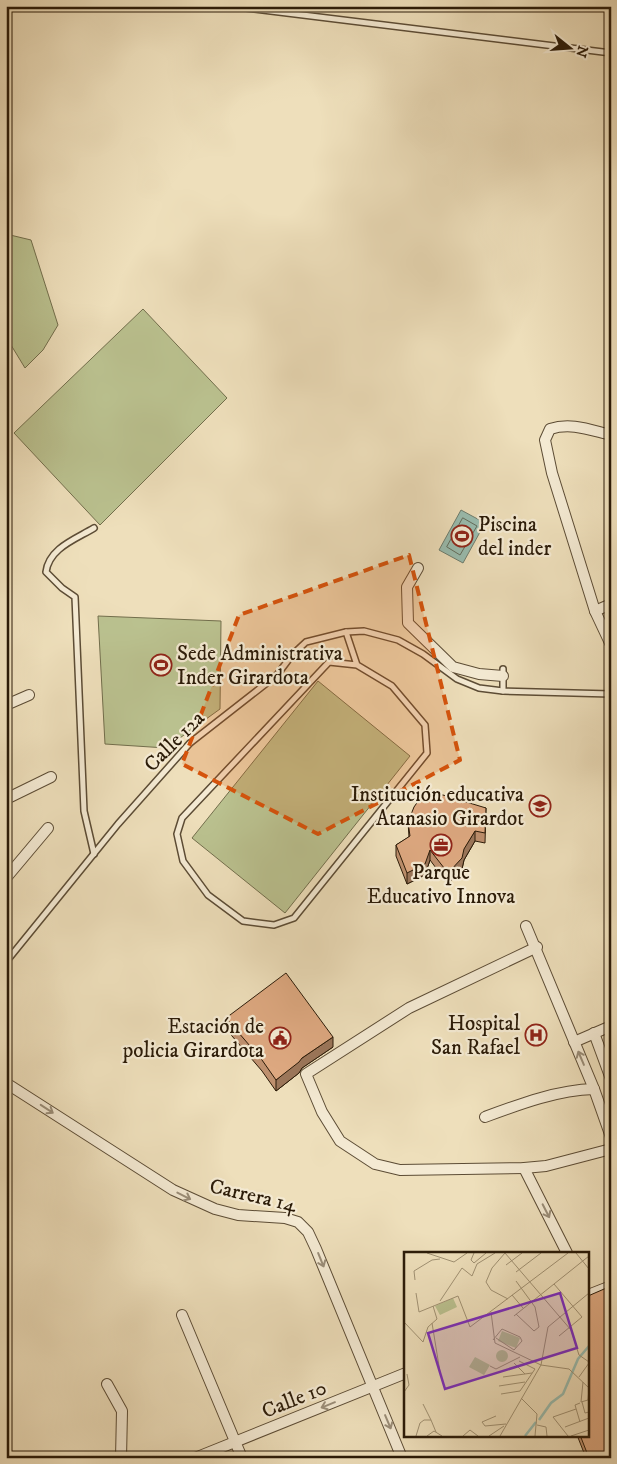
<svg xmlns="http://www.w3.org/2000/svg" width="617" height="1464" viewBox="0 0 617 1464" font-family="'IM FELL DW Pica',serif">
<rect width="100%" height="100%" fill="#eedfbb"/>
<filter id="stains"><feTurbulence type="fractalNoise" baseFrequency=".004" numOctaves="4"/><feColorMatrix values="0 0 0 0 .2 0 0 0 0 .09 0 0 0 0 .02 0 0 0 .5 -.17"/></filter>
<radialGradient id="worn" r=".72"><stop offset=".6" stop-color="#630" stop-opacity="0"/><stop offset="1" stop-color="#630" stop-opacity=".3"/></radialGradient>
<g fill="#bac18f" stroke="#726e4c">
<path d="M6 234 31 240 58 325 43 350 25 368 11 345 6 350Z"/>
<path d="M143 309 227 398 100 525 14 433Z"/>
<path d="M98 616 221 621 220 709 166 748 105 744Z"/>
<path d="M318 681 410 756 285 913 192 838Z"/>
</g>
<path fill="#99bdb0" stroke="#6d7c6d" d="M461 510 485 523 463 563 439 550Z"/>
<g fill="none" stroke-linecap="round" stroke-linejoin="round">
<path stroke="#626c5c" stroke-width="1" d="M463 518 477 526 460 555 447 547Z"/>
<g stroke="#5c4c35" stroke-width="8">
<g id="lane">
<path d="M229 6 611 53"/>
<path d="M346 632 357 665 392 686 425 725 427 753 294 918 274 925 243 921 208 895 183 861 177 834 182 818 329 662 357 665"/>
<path d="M503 691V669"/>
<path d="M94 854 84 811 75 597 62 588 46 572C49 548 76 539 94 528"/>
<path d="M6 962 118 824 190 743 277 675 292 655 306 642 346 632 364 631 398 640 423 654 457 679 479 688 503 691 611 694"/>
</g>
</g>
<g stroke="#5c4c35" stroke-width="12">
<g id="street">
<path d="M611 435C590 430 571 422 550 429L545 440 552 473 595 611 611 645"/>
<path d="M418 568 407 587 408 623 453 667 479 674 503 676"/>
<path d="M595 611 611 604"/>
<path d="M6 705 29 695"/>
<path d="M6 799 51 777"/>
<path d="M6 878 48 828"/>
<path d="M526 926 594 1089 611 1137"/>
<path d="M537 947 409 1008 306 1074 322 1112 340 1141 375 1164 400 1170 524 1168 546 1166 611 1149"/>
<path d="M594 1033 611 1079"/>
<path d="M574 1042 611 1026"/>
<path d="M6 1083 173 1190 215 1209 238 1215 285 1218 298 1222 308 1232 316 1249 402 1458"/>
<path d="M485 1117C520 1104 557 1090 594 1089"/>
<path d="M524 1168 567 1253"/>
<path d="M588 1295 611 1286"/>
<path d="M182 1315 242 1458"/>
<path d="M107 1384 122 1411 121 1458"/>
<path d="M195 1458 406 1373"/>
</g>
</g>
<use href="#lane" stroke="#f4ead3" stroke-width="5"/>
<use href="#street" stroke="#f4ead3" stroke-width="10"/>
</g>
<g fill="#be906e" stroke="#2b1b08">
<path d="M486 808 485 843 475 841 464 860 462 869 448 884 430 860 425 875 407 884 396 856V845L409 837 408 822Z"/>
<path d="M226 1018 333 1047 302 1068 299 1073 276 1091 262 1071 226 1029Z"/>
<path d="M577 1435H588L611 1458H586Z"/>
</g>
<g fill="#9b765a" stroke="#2b1b08">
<path d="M475 831V841L464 860 462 869 448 884V873Z"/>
<path d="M430 850V860L425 875 407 884V873Z"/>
<path d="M333 1037V1047L302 1068 299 1073 276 1091V1080L302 1058Z"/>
</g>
<g fill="#dda880" stroke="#2b1b08">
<path d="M423 794 443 795 486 808 485 833 475 831 464 849 462 858 448 873 430 850 425 864 407 873 396 845 410 836 408 822 414 807Z"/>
<path d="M286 973 333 1037 302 1058 299 1062 276 1080 262 1060 226 1018Z"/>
<path d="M611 1286V1458H589L580 1435H588V1296Z"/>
</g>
<defs><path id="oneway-shaft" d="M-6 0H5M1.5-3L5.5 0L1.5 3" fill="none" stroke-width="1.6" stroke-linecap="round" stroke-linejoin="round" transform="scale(1.25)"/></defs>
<g stroke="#9a8d78">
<use href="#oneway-shaft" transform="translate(581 1058) rotate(-113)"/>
<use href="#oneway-shaft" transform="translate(47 1109) rotate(33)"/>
<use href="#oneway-shaft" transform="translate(184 1196) rotate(27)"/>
<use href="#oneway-shaft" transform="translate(546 1211) rotate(63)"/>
<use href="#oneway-shaft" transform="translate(321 1260) rotate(68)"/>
<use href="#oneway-shaft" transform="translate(328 1405) rotate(158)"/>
<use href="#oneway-shaft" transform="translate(388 1422) rotate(67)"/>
</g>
<path fill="#d5530c" fill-opacity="0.2" stroke="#d5530c" stroke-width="4" stroke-dasharray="10 6" stroke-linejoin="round" d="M409 555 460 760 318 834 182 764 239 615Z"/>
<defs>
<g id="stadium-ring" transform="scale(1.125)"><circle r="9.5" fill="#f4ead3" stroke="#8f2418" stroke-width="1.5"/><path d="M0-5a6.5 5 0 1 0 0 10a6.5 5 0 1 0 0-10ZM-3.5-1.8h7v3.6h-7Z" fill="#8f2418"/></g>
<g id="school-ring" transform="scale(1.125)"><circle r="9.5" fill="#f4ead3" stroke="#8f2418" stroke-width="1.5"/><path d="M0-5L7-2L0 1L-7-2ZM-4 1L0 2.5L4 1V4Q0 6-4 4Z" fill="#8f2418"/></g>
<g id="office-ring" transform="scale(1.125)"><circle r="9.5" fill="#f4ead3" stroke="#8f2418" stroke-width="1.5"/><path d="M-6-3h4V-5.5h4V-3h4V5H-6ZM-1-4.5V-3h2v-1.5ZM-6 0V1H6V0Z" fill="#8f2418"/></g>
<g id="hospital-ring" transform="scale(1.125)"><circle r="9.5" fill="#f4ead3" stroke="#8f2418" stroke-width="1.5"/><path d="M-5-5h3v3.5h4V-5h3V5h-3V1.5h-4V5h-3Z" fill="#8f2418"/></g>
<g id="civic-ring" transform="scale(1.125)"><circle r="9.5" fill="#f4ead3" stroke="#8f2418" stroke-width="1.5"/><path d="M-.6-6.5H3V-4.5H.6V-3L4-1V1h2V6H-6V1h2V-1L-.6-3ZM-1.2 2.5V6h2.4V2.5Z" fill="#8f2418"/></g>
</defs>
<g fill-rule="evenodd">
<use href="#stadium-ring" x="462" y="536"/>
<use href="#stadium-ring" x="161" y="665"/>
<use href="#school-ring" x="540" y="806"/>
<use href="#office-ring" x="441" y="845"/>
<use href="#hospital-ring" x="536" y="1035"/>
<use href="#civic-ring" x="280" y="1038"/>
</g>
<g text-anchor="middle" stroke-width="4.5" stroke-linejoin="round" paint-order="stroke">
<g font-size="21" fill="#2b1b08" stroke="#f4ead3" text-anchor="end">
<text x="478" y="531" text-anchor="start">Piscina<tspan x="478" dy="24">del inder</tspan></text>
<text x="177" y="660" text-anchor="start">Sede Administrativa<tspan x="177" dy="24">Inder Girardota</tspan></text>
<text x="524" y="801">Institución educativa<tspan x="524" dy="24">Atanasio Girardot</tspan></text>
<text x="441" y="879" text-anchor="middle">Parque<tspan x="441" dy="24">Educativo Innova</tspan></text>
<text x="520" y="1030">Hospital<tspan x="520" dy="24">San Rafael</tspan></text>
<text x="264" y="1033">Estación de<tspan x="264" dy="24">policia Girardota</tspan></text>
</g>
<g font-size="21" fill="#2b1b08" stroke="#f4ead3">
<text transform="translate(174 741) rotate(-45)" y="7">Calle 12a</text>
<text transform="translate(253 1195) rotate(13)" y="7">Carrera 14</text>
<text transform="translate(294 1399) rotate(-22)" y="7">Calle 10</text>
</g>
</g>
<g transform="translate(404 1252)">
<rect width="185" height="185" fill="#eedfbb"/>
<path d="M49 46 53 55 36 63 31 54ZM98 79 116 86 112 96 94 89ZM92 104a6 6 0 1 1 12 0a6 6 0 1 1-12 0ZM71 105 86 113 80 123 65 115Z" fill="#bac18f"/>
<path fill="none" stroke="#99bdb0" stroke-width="2.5" d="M135 168 147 151 159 142 174 107 185 94M121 184 132 170"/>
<path fill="none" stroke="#a09173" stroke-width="1" d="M23 1 50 10 63 1M70 1 67 8 70 11 82 1M101 1 167 78 175 103 185 110M101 1 88 16 82 30 87 38 104 47M172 1 185 17M102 13 118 1M112 20 137 1M11 28 10 19 28 8 36 7M150 32 178 65 155 84M12 41 15 60 54 44 66 75 164 1M108 43 119 56M36 49 58 16 68 24 73 12 91 1M87 60 91 91 137 113 165 117 185 136M112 62 130 79 135 75 131 55 112 29M110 64 185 4M0 70 19 90 24 75 33 67 29 54M28 71 36 120M89 88 98 77 116 85 118 89 110 98 92 86M110 111 121 122M86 114 92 117 116 105M99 125 128 121M175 125 185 111M179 130 177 150 184 148 185 136M95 134 121 130M0 140 5 133 3 122M97 142 116 139 131 117 115 109M117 146 133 162 131 184M178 150 181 161 185 160M19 152 27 168M92 164 78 170 81 174 102 172M176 170 171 153 176 151M133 173 142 175 143 184M161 175 185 166M12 184 16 171 20 168H27L32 180M23 184 30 179 38 184M59 184 66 178 74 184M85 184 100 174M96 184 137 113 144 75 185 41M164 184 149 165 172 157M167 184 185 178"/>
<path fill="#7b2cbf" fill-opacity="0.15" stroke="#7b2cbf" stroke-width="2.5" d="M156 41 173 96 41 137 24 81Z"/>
<rect width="185" height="185" fill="none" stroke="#2b1b08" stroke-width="2.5"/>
</g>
<rect width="617" height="1464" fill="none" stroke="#eedfbb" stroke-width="25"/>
<rect x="8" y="8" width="602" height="1449" fill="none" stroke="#2b1b08" stroke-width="2.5"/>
<rect x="12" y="12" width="592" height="1439" fill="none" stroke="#2b1b08"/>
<g transform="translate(570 48) rotate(107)" stroke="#f4ead3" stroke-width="4" paint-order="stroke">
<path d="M0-4L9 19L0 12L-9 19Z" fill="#2b1b08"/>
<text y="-8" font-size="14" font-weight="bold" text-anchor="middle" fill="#2b1b08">N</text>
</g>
<rect width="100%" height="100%" filter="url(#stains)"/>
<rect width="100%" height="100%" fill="url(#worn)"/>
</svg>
